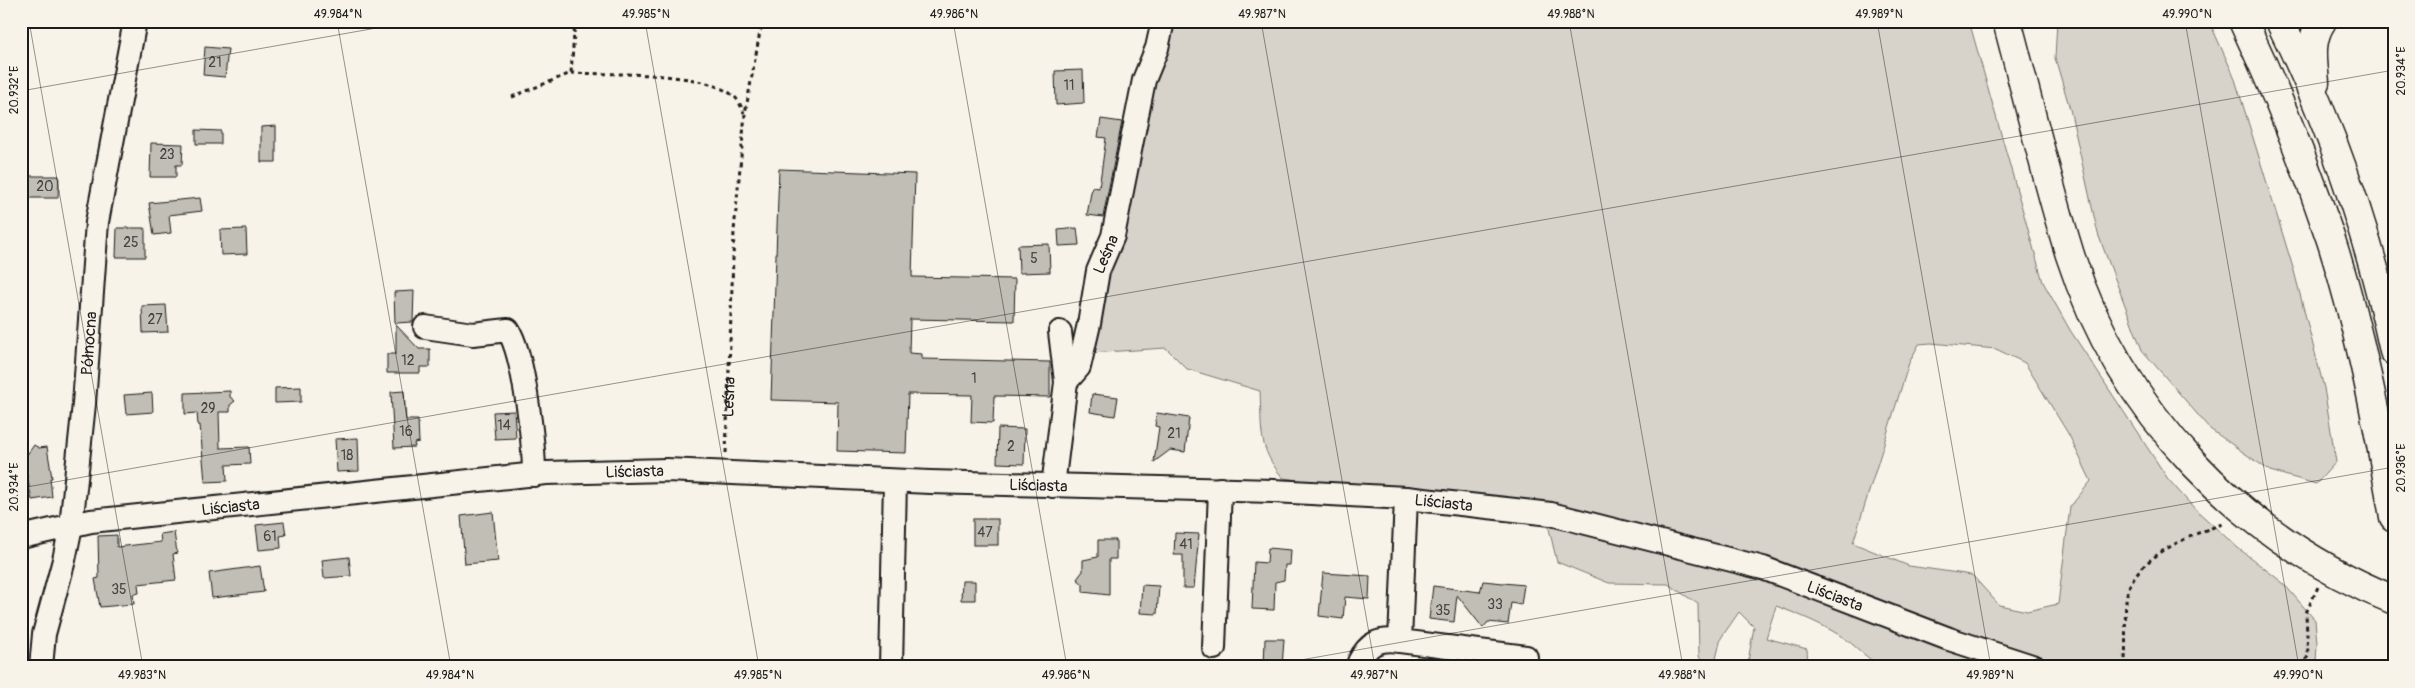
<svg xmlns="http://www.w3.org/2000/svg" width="2415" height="688" viewBox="0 0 2415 688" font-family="Pangolin,sans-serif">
<rect width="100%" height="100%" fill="#f7f3e8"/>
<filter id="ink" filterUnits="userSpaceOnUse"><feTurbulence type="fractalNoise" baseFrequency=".02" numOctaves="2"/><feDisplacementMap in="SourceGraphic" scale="10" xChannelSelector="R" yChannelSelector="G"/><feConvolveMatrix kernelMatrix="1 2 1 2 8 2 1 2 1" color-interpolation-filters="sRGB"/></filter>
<g filter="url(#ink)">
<g fill="#d7d3cb" stroke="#7a7874" fill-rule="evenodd">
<path d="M1172 21H1969L2043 282 2070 330 2168 479 2194 508 2238 548 2283 583 2315 620 2317 643 2316 665 2326 664 2331 667H1885C1869 661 1860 650 1847 640 1825 625 1800 615 1776 606L1766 638 1807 649 1808 667H1747L1754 627 1739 612 1721 638 1714 667H1704L1699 656 1698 604 1668 584 1609 583 1557 562 1545 512 1283 478C1257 447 1262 429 1260 391L1187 369 1166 348 1090 353 1150 81ZM1931 343 1996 349 2025 363 2069 435 2091 481 2070 507 2058 604 2027 611 1999 605 1972 575 1909 566 1853 543 1909 363 1919 344Z"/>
<path d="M2057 21H2209L2234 76 2294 271 2324 388 2336 462 2316 484 2270 471 2210 429 2142 350 2098 234 2070 109 2055 58Z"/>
</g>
<g fill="#c0beb5" stroke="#1c1c1c">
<path d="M205 47 228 49 225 77 203 75Z"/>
<path d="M1083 70 1084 103 1056 105 1055 71Z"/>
<path d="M1101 119 1122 122 1103 217 1087 215 1092 187 1099 188 1106 138 1098 137Z"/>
<path d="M276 126V162H261V127Z"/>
<path d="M196 130 221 131V144H196Z"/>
<path d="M151 143 183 144 182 165H176V177H150Z"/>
<path d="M779 169 915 174 912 277 1015 279 1014 321 910 319 909 353 922 354V359L1050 362V397L994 396 993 423 971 422 972 395 908 394 906 453 837 451 838 402 771 400Z"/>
<path d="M29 176H59L58 198H29Z"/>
<path d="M200 198 202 211 169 215 171 233 154 235 149 203Z"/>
<path d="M117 228H145V257H116Z"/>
<path d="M1077 228 1079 245 1059 246 1058 230Z"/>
<path d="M246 229 247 254 221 255 220 230Z"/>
<path d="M1049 244 1050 272 1019 273 1018 245Z"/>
<path d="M414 291 413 322 395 323 394 292Z"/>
<path d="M166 305 168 332 143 333 142 306Z"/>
<path d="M396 325 419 349H430V367H420V373H387V354H396Z"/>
<path d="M301 387V402L275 403V388Z"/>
<path d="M230 391V397L235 401 230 405V412H219L220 448 249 447 250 464 226 465 227 481 205 482 200 425H198L197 413 185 414V393Z"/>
<path d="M404 391 406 420H418L419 442 414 443 415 447 394 448 391 392Z"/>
<path d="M152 393 153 412 126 414 124 395Z"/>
<path d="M1092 394 1118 397 1115 416 1090 412Z"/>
<path d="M514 411 516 438 495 439 493 412Z"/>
<path d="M1157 413 1189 418 1185 452 1170 450 1154 462 1159 427 1155 426Z"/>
<path d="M998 428 1025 429 1024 464 997 463Z"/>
<path d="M358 438 359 471 337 472 335 439Z"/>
<path d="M34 445 39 448 47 447 52 478H50L52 497 32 500 23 457 26 456Z"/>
<path d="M493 512 498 561 465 564 461 516Z"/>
<rect x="973" y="519" width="25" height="26"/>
<path d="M284 522 286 535 280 536 281 548 259 550 256 525Z"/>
<path d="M174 532 177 553 173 554 176 580 138 584 139 593 133 594 134 604 100 607 95 579 99 578 98 536 117 535V547L161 542 160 534Z"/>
<path d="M1175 533 1199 534 1194 588H1183V555H1174Z"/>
<path d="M1098 540H1116V559H1109V595L1083 592V584L1077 579 1083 571V560L1098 557Z"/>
<path d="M1268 548 1291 550 1290 565H1285L1284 580 1275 582 1274 610 1252 609 1254 562 1267 563Z"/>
<path d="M349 557 351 576 324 578 322 560Z"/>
<path d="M260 566 264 592 212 598 209 573Z"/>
<path d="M1323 573 1370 576 1369 599 1345 597 1343 619 1319 616Z"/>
<path d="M962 581H975V600H961Z"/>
<path d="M1483 581 1524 585 1521 605 1511 603 1508 624 1488 622 1483 628 1457 595 1454 622 1429 619 1433 586 1480 592Z"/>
<path d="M1142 585 1159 586 1157 614 1140 613Z"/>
<path d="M1265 639H1284L1282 667H1264Z"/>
</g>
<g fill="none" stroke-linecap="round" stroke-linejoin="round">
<g stroke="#1c1c1c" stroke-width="26">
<g id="minor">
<path d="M425 327 473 334 508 330C524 354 534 444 534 475"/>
<path d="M1060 332 1066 382"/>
<path id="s2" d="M1053 486 1066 382 1079 367 1089 324 1098 271 1113 236 1144 80 1157 48 1163 21"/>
<path d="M1406 498 1400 641 1526 657"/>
<path id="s3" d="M21 537 91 521 546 473 667 470 930 482 1273 491 1406 498 1551 514 1763 568 1949 639 2035 667"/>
<path d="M1214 648 1220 489"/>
<path d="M1359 662C1368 643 1379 638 1400 641"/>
<path id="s4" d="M41 667 44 634 64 560 71 526 84 404 97 222 135 21"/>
<path d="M891 667 895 481"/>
</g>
</g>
<g stroke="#1c1c1c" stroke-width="31">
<g id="major">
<path d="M2007 21C2028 99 2046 178 2070 255 2121 413 2241 538 2394 600"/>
<path d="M2243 21C2277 93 2306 165 2331 240 2360 330 2378 424 2394 517"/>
<path d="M2280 21C2331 125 2370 238 2394 351"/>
<path d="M2315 82C2313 61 2309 40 2322 21"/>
</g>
</g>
<g stroke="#1c1c1c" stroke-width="3" stroke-dasharray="4 4" stroke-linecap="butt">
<path d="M571 73C613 75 697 70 731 94 738 98 741 106 744 113"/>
<path d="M512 97 571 73 575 21"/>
<path id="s1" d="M726 453 734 231 745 114 762 21"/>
<path d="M2124 667C2128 646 2122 604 2129 587 2143 553 2194 534 2225 523"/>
<path d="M2302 667 2308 656 2306 613 2318 587"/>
</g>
<use href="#minor" stroke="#f7f3e8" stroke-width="22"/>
<use href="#major" stroke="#f7f3e8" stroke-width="28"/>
</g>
</g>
<path fill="none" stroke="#1c1c1c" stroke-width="1" stroke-opacity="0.45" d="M29 21 143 667M337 21 451 667M645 21 759 667M953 21 1067 667M1261 21 1375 667M1569 21 1683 667M1877 21 1991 667M2185 21 2299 667M21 91 416 21M21 488 2394 70M1261 667 2394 467"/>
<g text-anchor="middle" stroke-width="4.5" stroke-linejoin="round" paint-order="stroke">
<g font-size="14" fill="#454442">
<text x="215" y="67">21</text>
<text x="1069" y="90">11</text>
<text x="167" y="159">23</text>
<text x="45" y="191">20</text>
<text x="131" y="247">25</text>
<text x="1034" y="263">5</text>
<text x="155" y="324">27</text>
<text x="408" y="365">12</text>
<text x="974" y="383">1</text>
<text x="208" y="413">29</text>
<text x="504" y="430">14</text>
<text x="406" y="436">16</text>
<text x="1174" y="438">21</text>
<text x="1011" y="451">2</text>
<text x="347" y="460">18</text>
<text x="985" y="537">47</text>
<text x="270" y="541">61</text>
<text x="1186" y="549">41</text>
<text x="119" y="594">35</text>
<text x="1495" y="609">33</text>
<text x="1443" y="615">35</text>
</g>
<g font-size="16" fill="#1c1c1c" stroke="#f7f3e8">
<text dy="6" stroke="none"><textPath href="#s2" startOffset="241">Leśna</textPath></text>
<text dy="6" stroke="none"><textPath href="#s4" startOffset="328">Północna</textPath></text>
<text dy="6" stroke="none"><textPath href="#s1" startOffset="56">Leśna</textPath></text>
<text dy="6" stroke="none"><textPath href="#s3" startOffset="618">Liściasta</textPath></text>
<text dy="6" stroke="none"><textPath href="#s3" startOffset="1022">Liściasta</textPath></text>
<text dy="6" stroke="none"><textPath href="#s3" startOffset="1428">Liściasta</textPath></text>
<text dy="6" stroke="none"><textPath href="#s3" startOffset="212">Liściasta</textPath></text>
<text dy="6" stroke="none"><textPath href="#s3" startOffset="1832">Liściasta</textPath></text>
</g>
</g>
<rect width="2415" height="688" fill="none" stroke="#f7f3e8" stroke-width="55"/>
<rect x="28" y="28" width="2360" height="632" fill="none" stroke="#1c1c1c" stroke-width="2"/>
<g font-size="12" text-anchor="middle" fill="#1c1c1c">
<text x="338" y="18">49.984°N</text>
<text x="646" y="18">49.985°N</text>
<text x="954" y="18">49.986°N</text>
<text x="1262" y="18">49.987°N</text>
<text x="1571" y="18">49.988°N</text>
<text x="1879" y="18">49.989°N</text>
<text x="2187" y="18">49.990°N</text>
<text transform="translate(2401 71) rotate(-90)" y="4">20.934°E</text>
<text transform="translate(14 90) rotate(-90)" y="4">20.932°E</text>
<text transform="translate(2401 468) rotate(-90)" y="4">20.936°E</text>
<text transform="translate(14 487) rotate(-90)" y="4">20.934°E</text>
<text x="142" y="679">49.983°N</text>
<text x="450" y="679">49.984°N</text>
<text x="758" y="679">49.985°N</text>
<text x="1066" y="679">49.986°N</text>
<text x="1374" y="679">49.987°N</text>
<text x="1682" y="679">49.988°N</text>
<text x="1990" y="679">49.989°N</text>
<text x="2298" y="679">49.990°N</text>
</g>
</svg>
